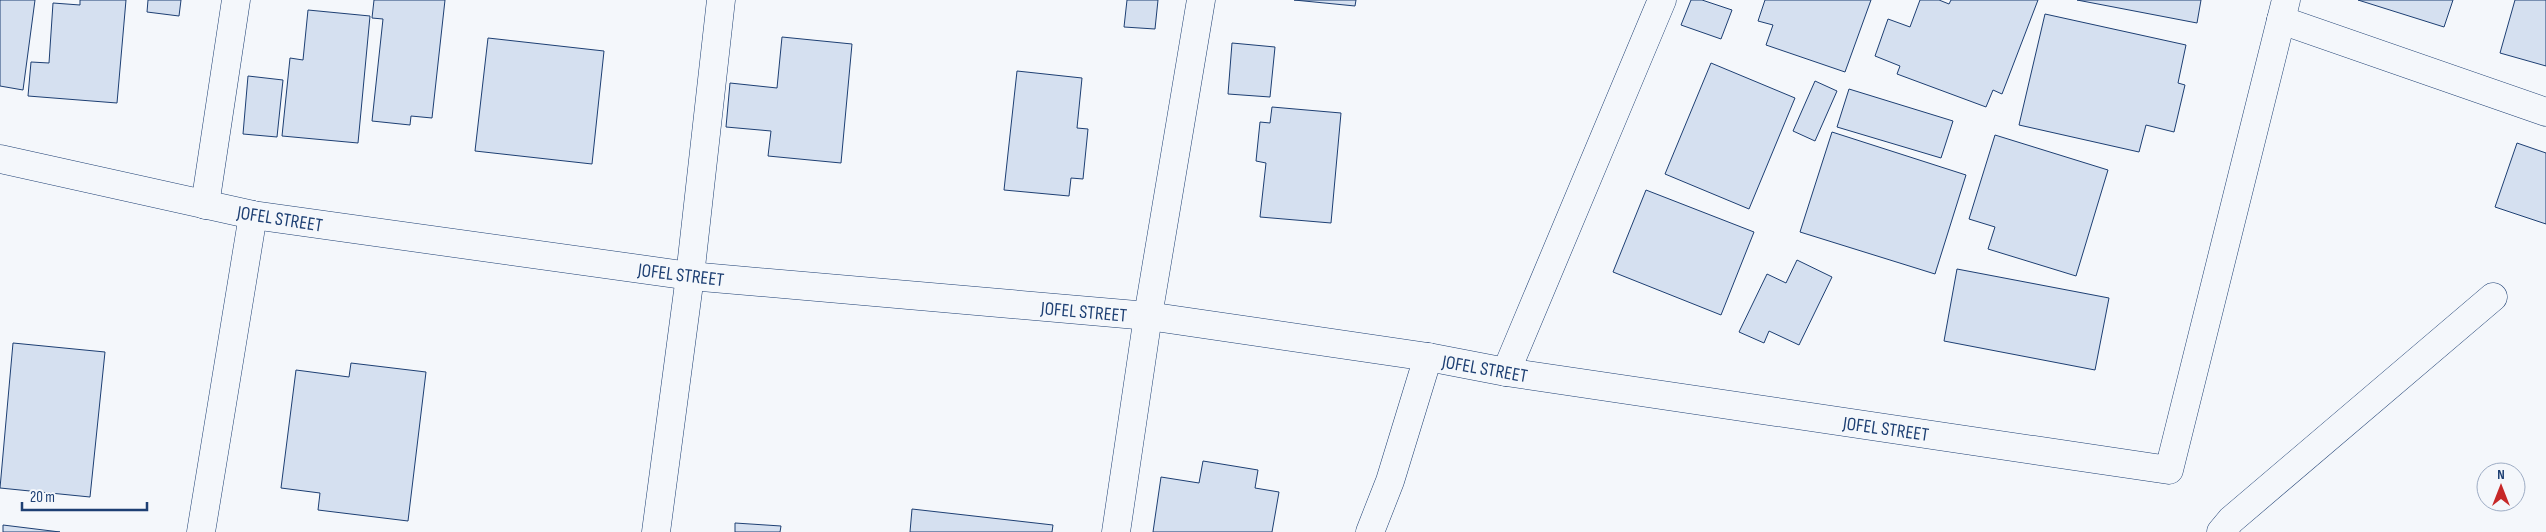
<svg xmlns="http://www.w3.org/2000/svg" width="2546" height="532" viewBox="0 0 2546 532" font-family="'Sofia Sans Condensed',sans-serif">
<rect width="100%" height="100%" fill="#f4f7fb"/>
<g fill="#d5e0f0" stroke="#1d3f73">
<path d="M0 0H35L23 90 0 86Z"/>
<path d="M80 0H126L117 103 28 96 31 62 49 63 53 3 80 5Z"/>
<path d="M148 0H181L179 16 147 12Z"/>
<path d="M374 0H445L432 118 411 116 410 125 372 121 383 19 372 18Z"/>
<path d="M1127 0H1158L1155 29 1124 27Z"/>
<path d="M1294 0H1356L1355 6Z"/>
<path d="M1691 0H1702L1732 10 1721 39 1681 25Z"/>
<path d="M1765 0H1871L1845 72 1766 45 1773 25 1758 21Z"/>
<path d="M1920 0H1939L1949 4 1951 0H2038L2002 94 1993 90 1986 107 1897 74 1900 66 1875 56 1888 19 1910 27Z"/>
<path d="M2077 0H2201L2197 23Z"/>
<path d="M2358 0H2453L2444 27Z"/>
<path d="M2515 0H2546V66L2500 53Z"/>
<path d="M308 10 370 16 358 143 282 136 290 58 303 60Z"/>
<path d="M2045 14 2186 45 2178 83 2185 85 2174 132 2146 125 2139 152 2019 125Z"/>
<path d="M782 37 852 44 841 163 768 156 771 131 726 127 730 83 777 88Z"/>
<path d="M488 38 604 51 592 164 475 151Z"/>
<path d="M1232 43 1275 47 1270 97 1228 94Z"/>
<path d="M1711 63 1795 98 1749 209 1665 174Z"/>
<path d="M1017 71 1082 78 1077 128 1088 129 1083 179 1071 178 1069 196 1004 190Z"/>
<path d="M248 76 283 80 277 137 243 134Z"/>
<path d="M1815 81 1837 91 1815 141 1793 131Z"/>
<path d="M1849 89 1953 121 1941 158 1837 127Z"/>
<path d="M1272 107 1341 113 1331 223 1260 217 1266 163 1256 161 1260 122 1270 123Z"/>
<path d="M1832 132 1966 175 1935 274 1800 232Z"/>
<path d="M1995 135 2108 170 2076 276 1988 249 1995 227 1969 219Z"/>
<path d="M2517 143 2546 153V224L2495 207Z"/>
<path d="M1646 190 1754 232 1721 315 1613 272Z"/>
<path d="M1797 260 1832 277 1799 345 1769 331 1764 343 1739 332 1767 274 1786 283Z"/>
<path d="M1957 269 2109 298 2095 370 1944 341Z"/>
<path d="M13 343 105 352 90 497 0 488Z"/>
<path d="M351 363 426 372 408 521 318 510 320 493 281 488 296 370 349 377Z"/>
<path d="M1203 461 1258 470 1255 488 1279 492 1272 532H1153L1161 477 1199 483Z"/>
<path d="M912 509 1053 525 1052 532H910Z"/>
<path d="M735 523 781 526 780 532H735Z"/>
<path d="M3 525 60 532H3Z"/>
</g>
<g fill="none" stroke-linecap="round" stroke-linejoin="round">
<g stroke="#1d3f73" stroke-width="29">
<g id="street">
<path d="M2281 20 2546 112"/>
<path d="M0 159 253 215 690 276 1148 316 1428 357 1506 372 2169 470 2286 0"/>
<path d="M205 205 236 0"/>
<path d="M1506 372 1662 0"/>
<path d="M201 532 253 215"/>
<path d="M656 532 690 276 721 0"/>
<path d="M1116 532 1148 316 1201 0"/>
<path d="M1370 532 1390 481 1428 357"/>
<path d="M2221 532 2231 520 2493 297"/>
</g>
</g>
<use href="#street" stroke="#f4f7fb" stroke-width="28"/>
</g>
<g text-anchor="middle" stroke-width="4" stroke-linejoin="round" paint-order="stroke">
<g font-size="19" fill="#1d3f73" stroke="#f4f7fb">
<text transform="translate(280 218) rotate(9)" y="7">JOFEL STREET</text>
<text transform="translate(681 274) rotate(7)" y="7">JOFEL STREET</text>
<text transform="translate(1084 311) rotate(5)" y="7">JOFEL STREET</text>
<text transform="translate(1485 368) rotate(10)" y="7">JOFEL STREET</text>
<text transform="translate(1886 428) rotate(8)" y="7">JOFEL STREET</text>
</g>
</g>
<g transform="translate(2501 487)"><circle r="24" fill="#f4f7fb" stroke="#9eadc5"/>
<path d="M0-4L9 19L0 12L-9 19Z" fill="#c62828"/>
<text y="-8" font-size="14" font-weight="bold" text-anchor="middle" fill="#1d3f73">N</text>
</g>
<path d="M22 502v8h125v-8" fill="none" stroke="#1d3f73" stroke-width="2.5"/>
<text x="30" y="502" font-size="15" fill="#1d3f73" stroke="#f4f7fb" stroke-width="4" paint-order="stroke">20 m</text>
</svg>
